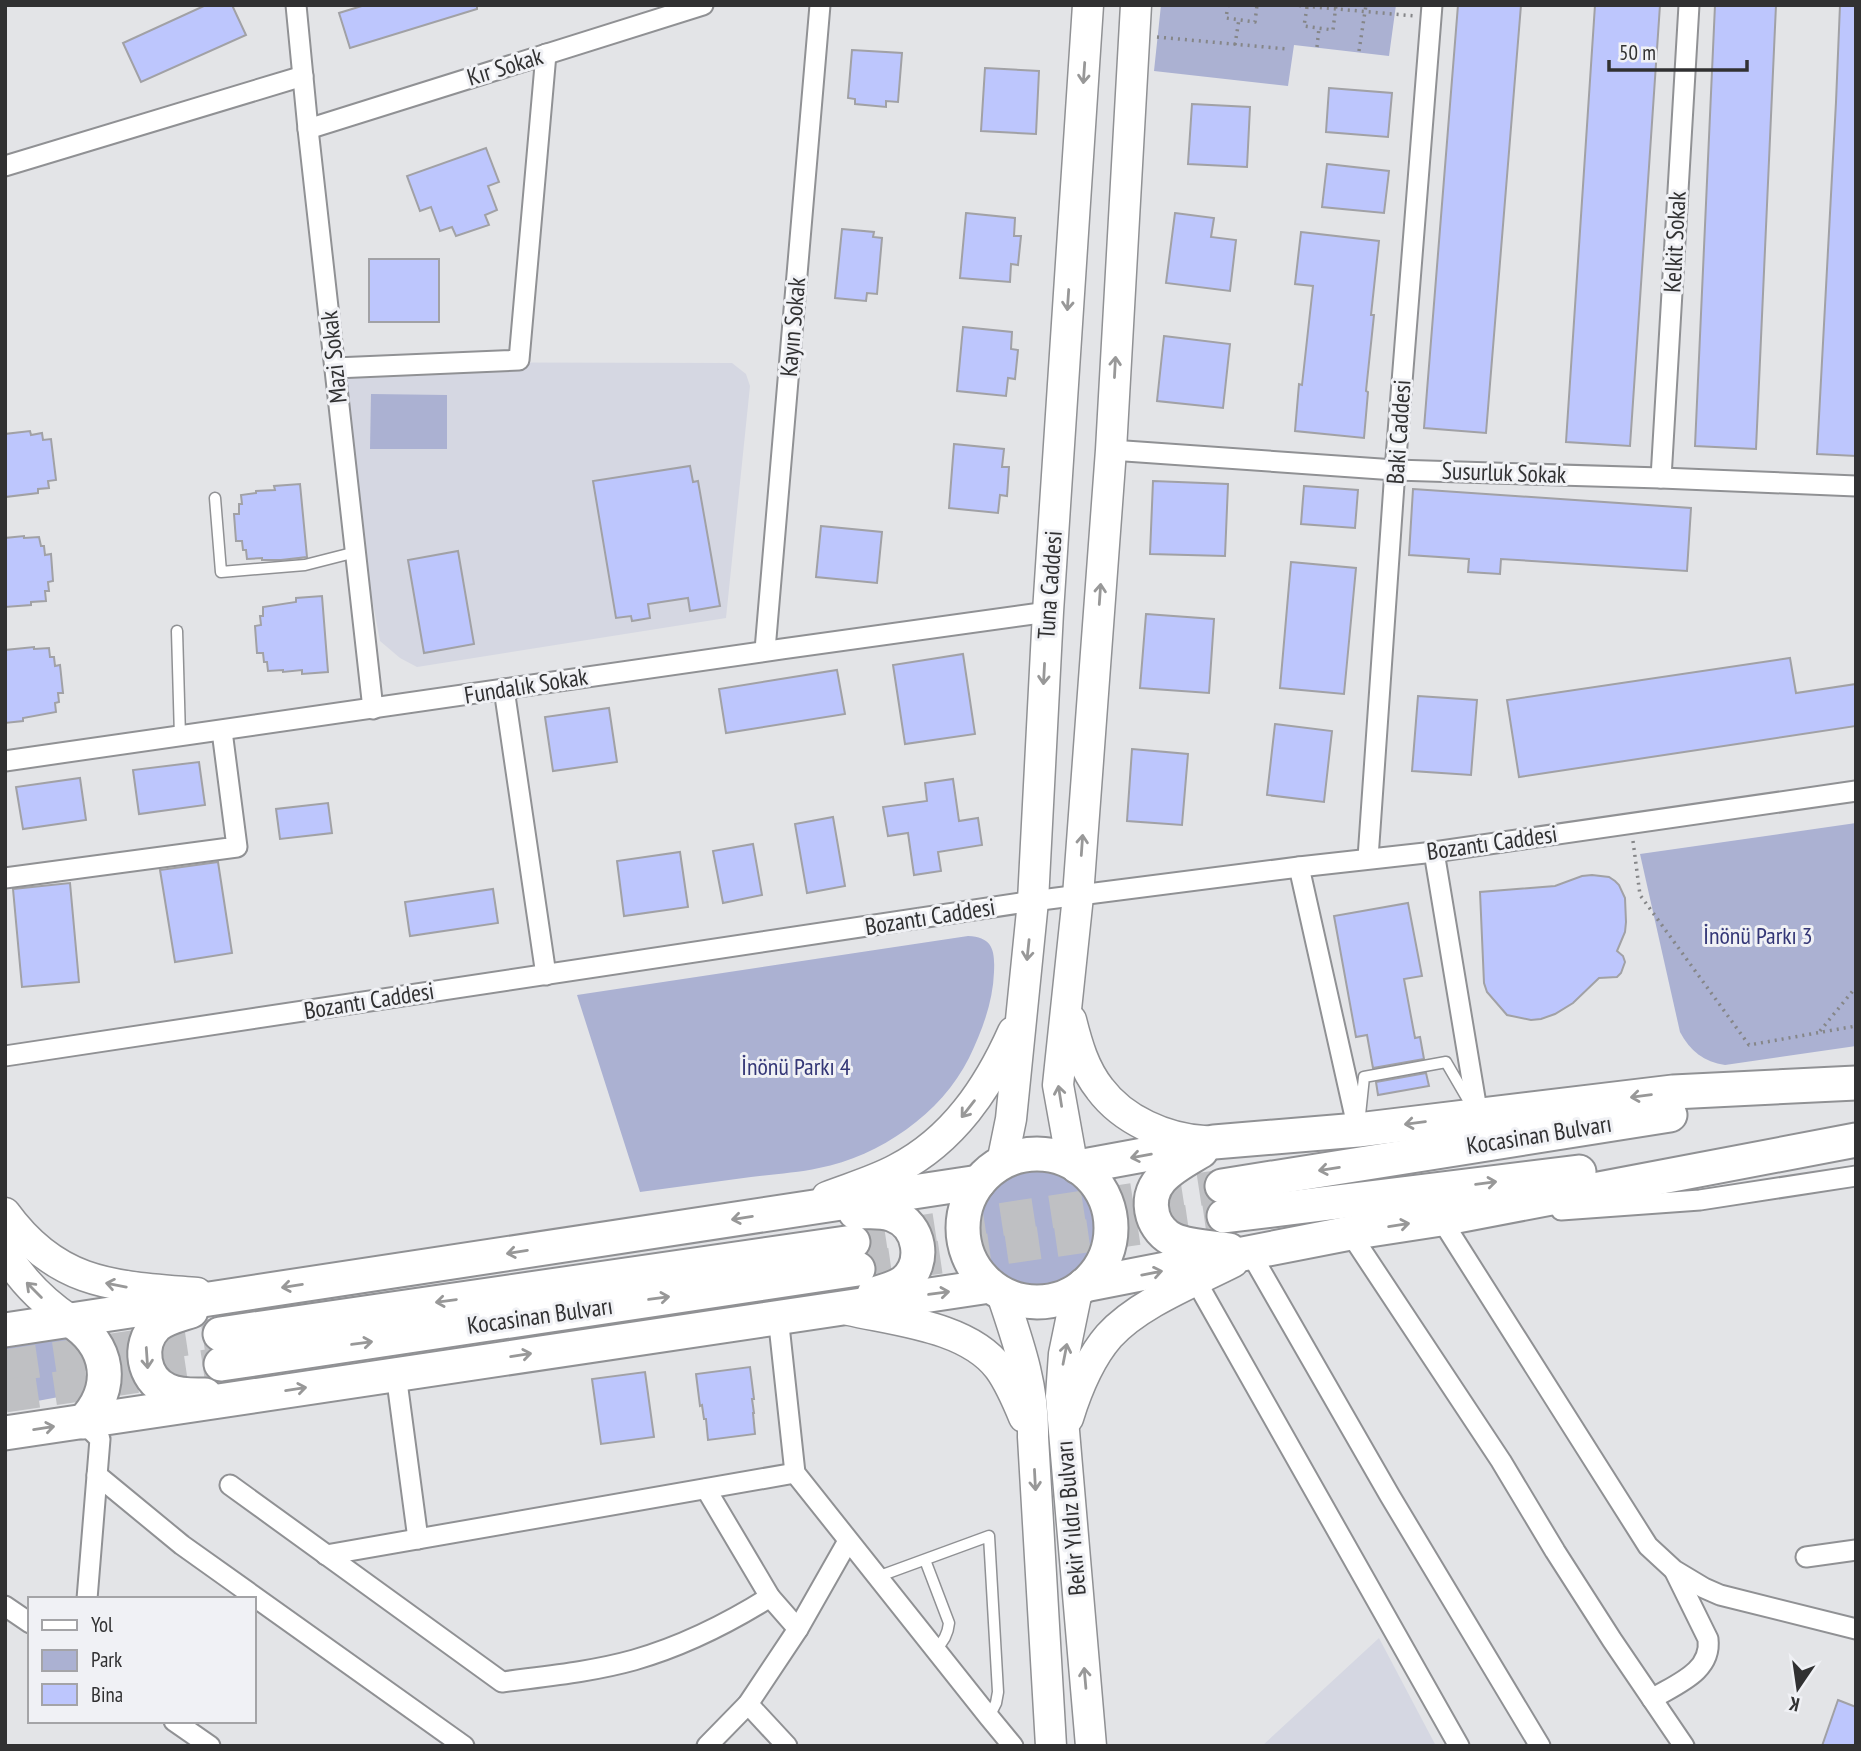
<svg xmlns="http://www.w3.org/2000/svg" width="1861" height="1751" viewBox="0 0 1861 1751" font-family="'PT Sans Narrow',sans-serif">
<rect width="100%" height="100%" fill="#e3e4e7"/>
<g fill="#d5d7e2">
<path d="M368 362 732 363 746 374 750 386 726 618 417 667 400 658 380 641 339 425V378Z"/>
<path d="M1379 1638 1436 1746H1262Z"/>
</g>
<g fill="#abb1d2">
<path d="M1161 5H1396L1389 56 1294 45 1288 86 1154 71Z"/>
<path d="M371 394 447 395V449H370Z"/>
<path d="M1856 823V1046L1725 1065C1704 1062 1690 1051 1680 1032L1640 854Z"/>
<path d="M968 936C993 937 995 951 994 972 993 1002 982 1031 969 1058 941 1114 880 1156 819 1168 797 1173 773 1174 751 1177 714 1182 677 1187 640 1192L577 995Z"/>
<circle cx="1037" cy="1228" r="57"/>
<path d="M5 1331 81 1339C86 1366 91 1380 64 1396L5 1407Z"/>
</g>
<g fill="#bdc6fd" stroke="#a1a1a5" stroke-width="2">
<path d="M206 5H232L246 35 141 82 123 43Z"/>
<path d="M365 5H477V9L350 48 339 13Z"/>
<path d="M1458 5H1521L1486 433 1424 428Z"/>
<path d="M1595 5H1660L1630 446 1566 442Z"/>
<path d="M1715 5H1776L1756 449 1695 446Z"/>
<path d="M1840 5H1856V456L1817 454 1836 102Z"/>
<path d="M852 50 902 53 898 102 886 101V107L855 104V99L848 98Z"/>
<path d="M985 68 1039 71 1036 134 981 131Z"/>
<path d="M1329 88 1392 93 1388 137 1326 132Z"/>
<path d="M1192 104 1250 107 1247 167 1188 164Z"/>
<path d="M486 148 499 182 488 186 497 210 485 215 489 225 456 236 452 227 440 231 431 207 420 211 407 176Z"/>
<path d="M1327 164 1389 171 1384 213 1322 207Z"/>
<path d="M966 213 1015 218 1014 236H1021L1018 265 1011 264 1010 282 960 278Z"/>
<path d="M1175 213 1214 218 1211 237 1236 240 1230 291 1166 283Z"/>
<path d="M842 229 874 232 873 237 882 238 877 294 867 293 866 301 835 298Z"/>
<path d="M1301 232 1379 241 1371 315H1374L1366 391 1368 392 1364 438 1295 431 1299 384 1302 385 1313 286 1295 284Z"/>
<rect x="369" y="259" width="70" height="63"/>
<path d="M963 327 1012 332 1011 349 1018 350 1015 379 1008 378 1006 396 957 391Z"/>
<path d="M1164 336 1230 344 1223 408 1157 401Z"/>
<path d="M30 431 31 435 42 433 43 440 51 439 56 480 48 481 49 488 38 489V493L5 497V434Z"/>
<path d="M954 444 1004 449 1002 467H1009L1007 496 1000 495 998 513 949 508Z"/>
<path d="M690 466 693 482 698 481 720 606 690 611 688 598 648 604 650 618 632 621 631 616 616 618 593 481Z"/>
<path d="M1153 481 1228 484 1225 556 1150 554Z"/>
<path d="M300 484 307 557 281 560H262V558L247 559 246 550H243L242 541H236L234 514H239V504H242L241 495 256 493V491L275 490 274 486Z"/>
<path d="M1304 486 1358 490 1355 528 1301 524Z"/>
<path d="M1413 489 1691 508 1687 571 1501 559 1500 574 1468 572 1469 559 1409 555Z"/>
<path d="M821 526 882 532 877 583 816 577Z"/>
<path d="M24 536V538L39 537 41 546H44L45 555 51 554 53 581 48 582 49 591H45L46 601 31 602V605L5 607V538Z"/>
<path d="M458 551 474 644 424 653 408 560Z"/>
<path d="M1291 562 1356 568 1344 694 1280 688Z"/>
<path d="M322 596 328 672 302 674V670L283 672V670L268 671 267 662H264L263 653H257L255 626 261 625 260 616H263V607L296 602V598Z"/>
<path d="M1146 614 1214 619 1209 693 1140 688Z"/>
<path d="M34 647V649L49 648 50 657H54L55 666 60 665 63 693H58L59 702 55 703 56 712 23 718V721L5 723V650Z"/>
<path d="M963 654 975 734 905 744 893 665Z"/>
<path d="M1790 658 1796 693 1856 684V726L1519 777 1507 700Z"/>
<path d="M837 670 845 714 726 733 719 689Z"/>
<path d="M1418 696 1477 700 1471 775 1412 771Z"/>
<path d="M609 708 617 762 553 771 545 717Z"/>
<path d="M1275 724 1332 731 1324 802 1267 795Z"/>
<path d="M1132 749 1188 754 1182 825 1127 821Z"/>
<path d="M199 762 205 805 139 814 133 770Z"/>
<path d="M80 778 86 820 23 829 16 787Z"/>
<path d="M953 779 959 821 978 818 982 845 938 852 941 871 914 875 908 833 888 836 883 807 927 801 925 783Z"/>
<path d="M328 803 332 833 280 839 276 809Z"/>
<path d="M833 817 845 886 807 893 795 824Z"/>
<path d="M753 844 762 895 723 903 713 851Z"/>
<path d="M680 852 688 907 624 916 617 861Z"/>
<path d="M218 862 232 953 175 962 160 870Z"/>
<path d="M1592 875 1609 877 1615 881 1619 885 1625 898 1626 922 1625 932 1617 951 1623 956 1625 962 1621 973 1617 977 1599 978 1573 1003 1555 1014 1541 1019 1531 1020 1507 1015 1487 992 1484 983 1480 892 1555 886 1582 876Z"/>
<path d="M70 883 79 982 22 987 13 889Z"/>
<path d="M493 889 498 923 410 936 405 902Z"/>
<path d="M1408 903 1422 976 1404 979 1415 1038 1420 1037 1424 1059 1373 1068 1367 1035 1356 1037 1334 916Z"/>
<path d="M1426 1073 1429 1086 1378 1095 1376 1082Z"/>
<path d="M750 1367 754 1399H752L754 1413H753L755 1434 708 1440 706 1419H704L702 1405 700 1406 696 1374Z"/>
<path d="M645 1372 654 1437 601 1444 592 1379Z"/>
<path d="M1838 1700 1856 1707V1746H1822Z"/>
</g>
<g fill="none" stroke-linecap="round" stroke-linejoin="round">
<g stroke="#bfc0c3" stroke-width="33" stroke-dasharray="33 17" stroke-linecap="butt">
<path d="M853 1242 1222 1186"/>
<path d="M858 1269 1224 1216"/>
<path d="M5 1366 220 1334"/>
<path d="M5 1396 221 1364"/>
</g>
<g stroke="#909194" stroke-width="13">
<g id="lane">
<path d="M215 498 221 572 305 565 356 552"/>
<path d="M177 631 180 737"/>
<path d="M1360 1115 1364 1077 1446 1062 1471 1105"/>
<path d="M925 1560 949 1623C948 1634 944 1642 935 1650"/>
<path d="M877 1577 989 1536 998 1692 996 1703 989 1717"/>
</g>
</g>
<g stroke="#909194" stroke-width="23">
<g id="street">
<path d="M296 5 308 129 373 709"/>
<path d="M308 129 703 5"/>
<path d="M5 166 303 76"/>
<path d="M335 368 519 360 546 54"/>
<path d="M1111 450 1395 470 1661 478 1856 486"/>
<path d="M1661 478 1689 5"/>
<path d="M765 650 820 5"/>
<path d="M504 689 546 975"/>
<path d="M5 761C353 712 700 659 1048 612"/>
<path d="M1434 852 1478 1116"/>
<path d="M1368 858 1395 470 1432 5"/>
<path d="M1299 867 1358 1130"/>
<path d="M5 878 237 847 222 731"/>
<path d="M5 1056 1033 901 1299 867 1434 852 1856 791"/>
<path d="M1561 1210 1700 1200 1856 1176"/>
<path d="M1448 1218 1441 1219 1648 1546 1674 1570 1704 1588 1720 1595 1856 1629"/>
<path d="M1350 1233 1501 1461 1555 1551 1612 1640 1684 1746"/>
<path d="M1251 1254 1390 1496 1540 1746"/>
<path d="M1196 1281 1459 1746"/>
<path d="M778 1316 795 1473 989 1717 1013 1746"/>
<path d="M396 1374 418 1539"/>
<path d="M83 1422 100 1439 87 1599"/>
<path d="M97 1475 182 1545 464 1746"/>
<path d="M230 1485 502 1682C547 1676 591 1672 634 1660 683 1646 727 1624 770 1597"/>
<path d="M706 1489 770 1597 798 1629"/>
<path d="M326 1555 795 1473"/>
<path d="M1806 1557 1856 1550"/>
<path d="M5 1606 30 1623"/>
<path d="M1652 1699C1676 1684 1712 1672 1708 1639L1675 1572"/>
<path d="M748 1704 787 1746"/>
<path d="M174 1721 210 1746"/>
<path d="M707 1746 748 1704 798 1629 848 1541"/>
</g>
</g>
<g stroke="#909194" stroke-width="33">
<g id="primary">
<path d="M1071 1020C1077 1044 1084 1069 1100 1089 1123 1120 1166 1139 1204 1141"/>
<path d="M1002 1163 1011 1119 1033 901 1048 612 1088 5"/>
<path d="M1072 1163 1058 1085 1078 896 1111 450 1136 5"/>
<path d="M827 1197C850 1188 875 1181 897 1169 953 1140 988 1088 1013 1032"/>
<path d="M5 1213C58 1286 115 1286 197 1293"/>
<path d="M5 1253C22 1281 43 1302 70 1320"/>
<path d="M1077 1291 1064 1354 1061 1396 1091 1746"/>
<path d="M1002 1294C1018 1342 1034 1385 1033 1437L1051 1746"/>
<path d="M849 1310C898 1321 968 1327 999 1368 1010 1383 1017 1400 1024 1417"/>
<path d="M1068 1418C1077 1389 1089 1359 1109 1336 1139 1303 1194 1282 1233 1262"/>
</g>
</g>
<g stroke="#909194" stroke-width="37">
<g id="highway">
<path d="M1201 1151C1176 1166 1143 1181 1153 1216 1156 1226 1164 1236 1174 1240 1190 1247 1211 1247 1229 1250"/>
<circle cx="1037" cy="1228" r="74"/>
<path d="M1078 1167 1214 1142 1358 1130 1673 1092 1856 1083"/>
<path d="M1222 1186 1670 1115"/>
<path d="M855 1212C868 1212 882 1210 893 1215 920 1225 927 1263 904 1282 896 1288 884 1291 874 1294"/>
<path d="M1224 1216 1579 1172"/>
<path d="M1084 1285 1350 1233 1441 1219 1856 1140"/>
<path d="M191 1311C179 1315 165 1318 156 1326 137 1345 143 1379 167 1390 179 1396 192 1395 205 1395"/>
<path d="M70 1320C110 1345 116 1388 83 1422"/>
<path d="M5 1330 979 1182"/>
<path d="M220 1334 853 1242"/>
<path d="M221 1364 858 1269"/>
<path d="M5 1433 990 1286"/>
</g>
</g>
<g stroke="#858688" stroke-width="3.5" stroke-dasharray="2 5" stroke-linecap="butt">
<path d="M1228 5 1226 18 1255 22 1257 5"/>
<path d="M1292 5 1415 16"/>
<path d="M1307 7 1304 26 1333 30 1336 5"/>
<path d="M1157 37 1287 49"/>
<path d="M1235 45 1239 19"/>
<path d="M1317 47 1319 28"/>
<path d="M1359 51 1366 5"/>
<path d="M1633 841 1640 895 1749 1045 1856 1026"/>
<path d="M1820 1031 1856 987"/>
</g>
<use href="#lane" stroke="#fff" stroke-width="10"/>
<use href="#street" stroke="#fff" stroke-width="19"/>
<use href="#primary" stroke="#fff" stroke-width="30"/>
<use href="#highway" stroke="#fff" stroke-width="33"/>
</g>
<defs><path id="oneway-shaft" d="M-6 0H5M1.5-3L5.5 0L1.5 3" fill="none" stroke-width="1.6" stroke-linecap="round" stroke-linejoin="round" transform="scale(1.75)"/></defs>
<g stroke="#989898">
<use href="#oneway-shaft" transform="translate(1084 73) rotate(94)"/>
<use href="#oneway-shaft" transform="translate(1068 300) rotate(94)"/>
<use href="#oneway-shaft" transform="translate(1115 367) rotate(-87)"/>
<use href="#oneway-shaft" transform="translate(1100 594) rotate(-86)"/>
<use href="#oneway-shaft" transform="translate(1044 674) rotate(93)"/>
<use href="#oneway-shaft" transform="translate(1082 845) rotate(-86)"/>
<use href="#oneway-shaft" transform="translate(1028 950) rotate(96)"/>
<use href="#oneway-shaft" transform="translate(1060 1096) rotate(-99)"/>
<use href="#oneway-shaft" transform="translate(1641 1096) rotate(173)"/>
<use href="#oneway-shaft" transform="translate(968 1109) rotate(128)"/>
<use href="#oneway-shaft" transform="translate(1415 1123) rotate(173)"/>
<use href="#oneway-shaft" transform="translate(1141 1156) rotate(170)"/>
<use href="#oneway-shaft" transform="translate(1329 1169) rotate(171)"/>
<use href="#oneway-shaft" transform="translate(1486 1183) rotate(-7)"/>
<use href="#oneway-shaft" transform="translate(742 1218) rotate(171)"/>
<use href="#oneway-shaft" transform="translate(1399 1225) rotate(-9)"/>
<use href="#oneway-shaft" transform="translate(517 1252) rotate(171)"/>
<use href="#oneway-shaft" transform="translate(1152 1273) rotate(-11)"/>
<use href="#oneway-shaft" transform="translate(116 1285) rotate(-169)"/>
<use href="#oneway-shaft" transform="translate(292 1286) rotate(171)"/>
<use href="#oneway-shaft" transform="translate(34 1290) rotate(-135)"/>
<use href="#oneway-shaft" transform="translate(939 1293) rotate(-8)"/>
<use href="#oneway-shaft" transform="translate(659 1298) rotate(-8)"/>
<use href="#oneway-shaft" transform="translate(446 1301) rotate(172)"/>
<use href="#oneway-shaft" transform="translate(362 1343) rotate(-8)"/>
<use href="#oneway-shaft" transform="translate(1065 1354) rotate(-79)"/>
<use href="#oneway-shaft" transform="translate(521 1355) rotate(-9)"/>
<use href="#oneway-shaft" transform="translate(147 1358) rotate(86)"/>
<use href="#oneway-shaft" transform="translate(296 1389) rotate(-9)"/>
<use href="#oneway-shaft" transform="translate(44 1428) rotate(-9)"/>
<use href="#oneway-shaft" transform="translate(1035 1480) rotate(87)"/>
<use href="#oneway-shaft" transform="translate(1085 1678) rotate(-95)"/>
</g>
<g text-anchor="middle" stroke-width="6" stroke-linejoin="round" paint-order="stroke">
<g font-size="24" fill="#313132" stroke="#f0f1f5">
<text transform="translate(505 67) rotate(-17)" y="8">Kır Sokak</text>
<text transform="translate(1675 242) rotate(-87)" y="8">Kelkit Sokak</text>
<text transform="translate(793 327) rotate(-85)" y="8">Kayın Sokak</text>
<text transform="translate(334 357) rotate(-96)" y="8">Mazi Sokak</text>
<text transform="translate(1399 432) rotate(-86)" y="8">Baki Caddesi</text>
<text transform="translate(1504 473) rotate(2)" y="8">Susurluk Sokak</text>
<text transform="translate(1050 585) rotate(-86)" y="8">Tuna Caddesi</text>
<text transform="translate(526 686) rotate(-9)" y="8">Fundalık Sokak</text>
<text transform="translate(1492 843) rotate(-8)" y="8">Bozantı Caddesi</text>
<text transform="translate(930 917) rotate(-9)" y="8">Bozantı Caddesi</text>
<text transform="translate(369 1001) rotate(-9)" y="8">Bozantı Caddesi</text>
<text transform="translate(1539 1135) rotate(-9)" y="8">Kocasinan Bulvarı</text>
<text transform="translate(540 1316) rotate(-8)" y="8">Kocasinan Bulvarı</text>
<text transform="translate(1071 1518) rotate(-95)" y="8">Bekir Yıldız Bulvarı</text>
</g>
<g font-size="24" fill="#333676" stroke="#f0f1f5">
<text x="1758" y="944">İnönü Parkı 3</text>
<text x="796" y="1075">İnönü Parkı 4</text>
</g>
</g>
<rect width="1861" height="1751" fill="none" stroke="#313132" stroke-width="14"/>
<rect x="28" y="1597" width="228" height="126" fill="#f0f1f5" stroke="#a4a4a7" stroke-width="2"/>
<rect x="42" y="1620" width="35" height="10" fill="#ffffff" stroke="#a4a4a7" stroke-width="2"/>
<text x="91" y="1632" font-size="21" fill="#313132">Yol</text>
<rect x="42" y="1650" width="35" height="21" fill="#abb1d2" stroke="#a4a4a7" stroke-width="2"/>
<text x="91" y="1667" font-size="21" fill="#313132">Park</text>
<rect x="42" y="1684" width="35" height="21" fill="#bdc6fd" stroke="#a4a4a7" stroke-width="2"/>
<text x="91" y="1702" font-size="21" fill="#313132">Bina</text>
<g transform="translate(1798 1688) rotate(193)" stroke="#f0f1f5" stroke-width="5" paint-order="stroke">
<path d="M0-5L12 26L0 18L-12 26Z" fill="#313132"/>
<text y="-10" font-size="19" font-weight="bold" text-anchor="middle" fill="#313132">K</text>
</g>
<path d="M1609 60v10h138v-10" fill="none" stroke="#313132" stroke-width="3.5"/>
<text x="1619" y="60" font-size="21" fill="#313132" stroke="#f0f1f5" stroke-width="5" paint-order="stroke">50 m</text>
</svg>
